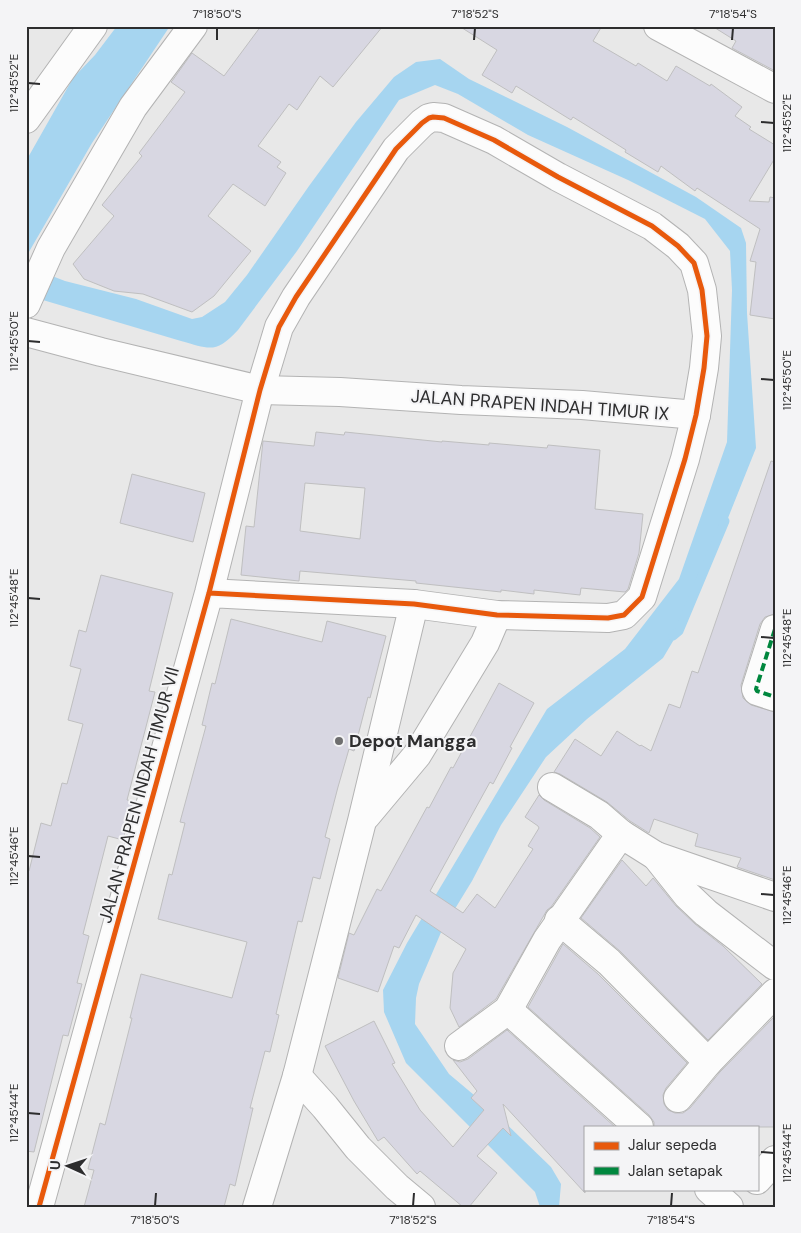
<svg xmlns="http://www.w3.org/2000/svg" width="801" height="1233" viewBox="0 0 801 1233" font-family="'DM Sans',sans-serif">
<rect width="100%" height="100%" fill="#e8e8e8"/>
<g fill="#a6d5f0">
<path d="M117 26H170L92 143 26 257V161L73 78 95 55Z"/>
<path d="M440 59 469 79 567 127 696 197 741 228 746 243 747 313 756 448 722 533 679 631 663 658 587 719 546 757 501 825 472 881 442 930 419 984 416 998 415 1024 449 1074 493 1111 551 1167 561 1184 559 1207H540L535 1192 406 1063 384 1012 383 990 407 943 547 709 625 649 679 579 727 442 732 290 730 251 705 219 628 180 528 135 458 94 435 85 399 100 297 251 238 330C216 354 210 349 181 341L26 295V266L65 281 136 299 192 319 202 317 225 302 247 275 309 186 356 122 394 77 416 62Z"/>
</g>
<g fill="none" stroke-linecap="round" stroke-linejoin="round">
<path stroke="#a6d5f0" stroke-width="9" d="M673 636 679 631 725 521"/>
</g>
<g fill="#d8d7e2" stroke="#bfbfc0" fill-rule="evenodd">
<path d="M261 26H383L333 87 320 76 297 110 289 104 258 146 281 162 277 167 286 173 265 206 233 184 208 216 251 251 214 296 192 312 143 294 114 291 84 279 73 264 114 216 102 205 142 156 139 153 185 92 171 82 172 81 192 53 224 76Z"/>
<path d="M459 26H602L593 41 636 66 638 63 667 81 676 66 710 86 711 84 742 107 735 116 751 127 749 129 775 145V158L749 201 769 202 770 197 775 198V319L750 315 756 262 750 261 760 229 697 188 695 191 661 166 658 172 625 152 626 150 573 117 571 120 516 86 512 93 482 75 497 50Z"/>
<path d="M712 26H775V71L732 48 736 41Z"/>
<path d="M316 432 344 435 345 432 442 442V441L489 445V443L547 448 548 445 600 450 595 509 643 514 639 553 628 589 625 592 581 588 580 595 534 590V594L501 590V592L416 583V581L300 571 299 581 241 575 246 526 254 527 263 441 314 446ZM305 483 365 488 360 539 300 531Z"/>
<path d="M771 461 775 462V614L765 617 760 624 741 685 743 698 751 705 775 712V880L737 867 741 858 695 846 698 834 654 819 649 833 630 821 607 802 560 774 554 772 575 739 601 756 617 731 640 746 641 745 651 751 669 704 680 708 692 671 698 673Z"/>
<path d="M132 474 205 493 193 542 120 523Z"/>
<path d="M101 575 173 593 149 691 155 692 127 800 133 801 123 840 108 836 83 934 89 936 77 983 82 984 68 1036 63 1035 34 1152 26 1151V870L29 871 41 823 51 826 62 783 67 784 83 724 68 720 81 669 70 666 79 630 86 632Z"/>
<path d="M231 619 322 642 327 621 386 636 370 698 368 697 354 751 349 749 338 787 325 837 330 839 320 879 313 877 302 922 298 921 276 1014 279 1015 270 1052 265 1051 250 1108H253L235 1186 230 1184 224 1207H84L94 1170 88 1169 100 1123 105 1125 132 1018H130L141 974 232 998 247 942 158 919 169 874 172 875 185 823 180 822 206 726 202 725 212 683 215 684Z"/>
<path d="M499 683 534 703 510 747 512 748 493 784 490 782 430 891 463 913 477 894 495 908 533 849 528 846 539 828 538 826 525 817 539 795 544 800 590 828 600 837 551 907 547 910 496 999 459 1027 450 1008 453 973 466 949 416 915 399 948 394 946 378 992 338 978 349 933 354 935 377 889 381 891 427 807 429 808 451 767 453 768Z"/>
<path d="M622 860 646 886 653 878 676 906 695 924 723 946 762 984 708 1040 620 951 581 918Z"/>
<path d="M563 944 598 974 687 1063 666 1088 663 1095 664 1104 668 1110 675 1113H683L690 1108 720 1072 775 1016V1127H654V1122L649 1115 528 1007Z"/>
<path d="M374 1021 395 1063 392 1064 420 1110 453 1147 484 1110 471 1098 477 1091 453 1060 460 1062 468 1059 507 1030 615 1127H585V1193L503 1104 511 1136 503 1128 477 1156 497 1173 469 1207H463L420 1171 417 1174 384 1137 378 1141 354 1101 325 1046Z"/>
</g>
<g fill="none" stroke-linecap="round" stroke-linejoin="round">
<g stroke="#b3b3b3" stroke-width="30">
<g id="minor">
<path d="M658 26 775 89"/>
<path d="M26 119 93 26"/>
<path d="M26 304 51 248 133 107 193 26"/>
<path d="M26 332 101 352 260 390 340 392 461 400 582 405 696 415"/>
<path d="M775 629 756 689 757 691 775 697"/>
<path d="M552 787 599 815 621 834 656 856 775 897"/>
<path d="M366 816 417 755 485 643 497 615"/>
<path d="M656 856 687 895 706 913 775 966"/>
<path d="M559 920 609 962 708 1062"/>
<path d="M508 1010 639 1127"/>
<path d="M459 1046 508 1010 547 940 621 834"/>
<path d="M297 1076 325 1107 358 1148 397 1187 421 1207"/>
<path d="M678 1098 708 1062 775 993"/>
<path d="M757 1180 775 1160"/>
<path d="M709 1189 729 1207"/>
<path d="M39 1207 209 593 260 390 279 327 296 297 396 149 422 123 429 118 433 117 444 118 494 140 558 177 652 226 678 246 694 263 702 290 707 336 704 368 696 415 685 459 642 597 624 615 608 618 497 615 414 604 209 593"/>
<path d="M257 1207 297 1076 362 821 414 604"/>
</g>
</g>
<use href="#minor" stroke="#fcfcfc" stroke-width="28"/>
<path stroke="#00873e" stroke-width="4" stroke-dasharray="8 4" stroke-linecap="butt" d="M775 629 756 689 757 691 775 697"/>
<g stroke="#f4f4f6" stroke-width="8">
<path id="cycleway" d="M39 1207 209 593 260 390 279 327 296 297 396 149 422 123 429 118 433 117 444 118 494 140 558 177 652 226 678 246 694 263 702 290 707 336 704 368 696 415 685 459 642 597 624 615 608 618 497 615 414 604 209 593"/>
</g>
<use href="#cycleway" stroke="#e8590c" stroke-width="5"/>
</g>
<path fill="none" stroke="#2d2d2e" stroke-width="2" d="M217 40V28M474 40 475 28M732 40 733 28M28 83 40 84M761 122 774 123M28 341 40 342M761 379 774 380M28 598 40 599M761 637 774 638M28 856 40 857M761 894 774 895M28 1113 40 1114M761 1152 774 1153M155 1206 156 1193M413 1206 414 1193M671 1206 672 1193"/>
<circle fill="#6e6e6f" stroke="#f4f4f6" stroke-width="2" cx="339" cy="741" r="5"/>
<g text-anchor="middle" stroke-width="4" stroke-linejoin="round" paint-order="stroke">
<g font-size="18" fill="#2d2d2e" stroke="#f4f4f6">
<text transform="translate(540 405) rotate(4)" y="6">JALAN PRAPEN INDAH TIMUR IX</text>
<text transform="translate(139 795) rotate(-75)" y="6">JALAN PRAPEN INDAH TIMUR VII</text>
</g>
<g font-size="18" font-weight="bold" fill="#2d2d2e" stroke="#f4f4f6" text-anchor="start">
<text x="349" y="747">Depot Mangga</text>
</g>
</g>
<rect width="801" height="1233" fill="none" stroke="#f4f4f6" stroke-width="55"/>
<rect x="584" y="1126" width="175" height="65" fill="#f4f4f6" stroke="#a4a4a6"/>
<rect x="594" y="1142" width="25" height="8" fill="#e8590c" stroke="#a4a4a6"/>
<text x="628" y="1150" font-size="15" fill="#2d2d2e">Jalur sepeda</text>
<rect x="594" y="1167" width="25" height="8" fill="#00873e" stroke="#a4a4a6"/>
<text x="628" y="1176" font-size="15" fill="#2d2d2e">Jalan setapak</text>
<g transform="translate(68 1166) rotate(273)" stroke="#f4f4f6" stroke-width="4" paint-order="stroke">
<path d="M0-4L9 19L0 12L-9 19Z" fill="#2d2d2e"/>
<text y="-8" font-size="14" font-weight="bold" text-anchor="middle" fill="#2d2d2e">U</text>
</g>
<rect x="28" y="28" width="746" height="1178" fill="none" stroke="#2d2d2e" stroke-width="2"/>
<g font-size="12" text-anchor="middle" fill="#2d2d2e">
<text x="217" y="18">7°18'50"S</text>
<text x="475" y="18">7°18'52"S</text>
<text x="733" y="18">7°18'54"S</text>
<text transform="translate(14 83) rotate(-90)" y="4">112°45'52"E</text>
<text transform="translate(787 123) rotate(-90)" y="4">112°45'52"E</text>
<text transform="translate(14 341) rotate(-90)" y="4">112°45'50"E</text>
<text transform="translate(787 380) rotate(-90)" y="4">112°45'50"E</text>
<text transform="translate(14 598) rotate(-90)" y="4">112°45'48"E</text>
<text transform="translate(787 638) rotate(-90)" y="4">112°45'48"E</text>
<text transform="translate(14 856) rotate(-90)" y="4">112°45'46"E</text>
<text transform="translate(787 895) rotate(-90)" y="4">112°45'46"E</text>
<text transform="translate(14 1113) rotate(-90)" y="4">112°45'44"E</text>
<text transform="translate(787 1153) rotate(-90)" y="4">112°45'44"E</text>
<text x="155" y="1224">7°18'50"S</text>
<text x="413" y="1224">7°18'52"S</text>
<text x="671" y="1224">7°18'54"S</text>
</g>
</svg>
